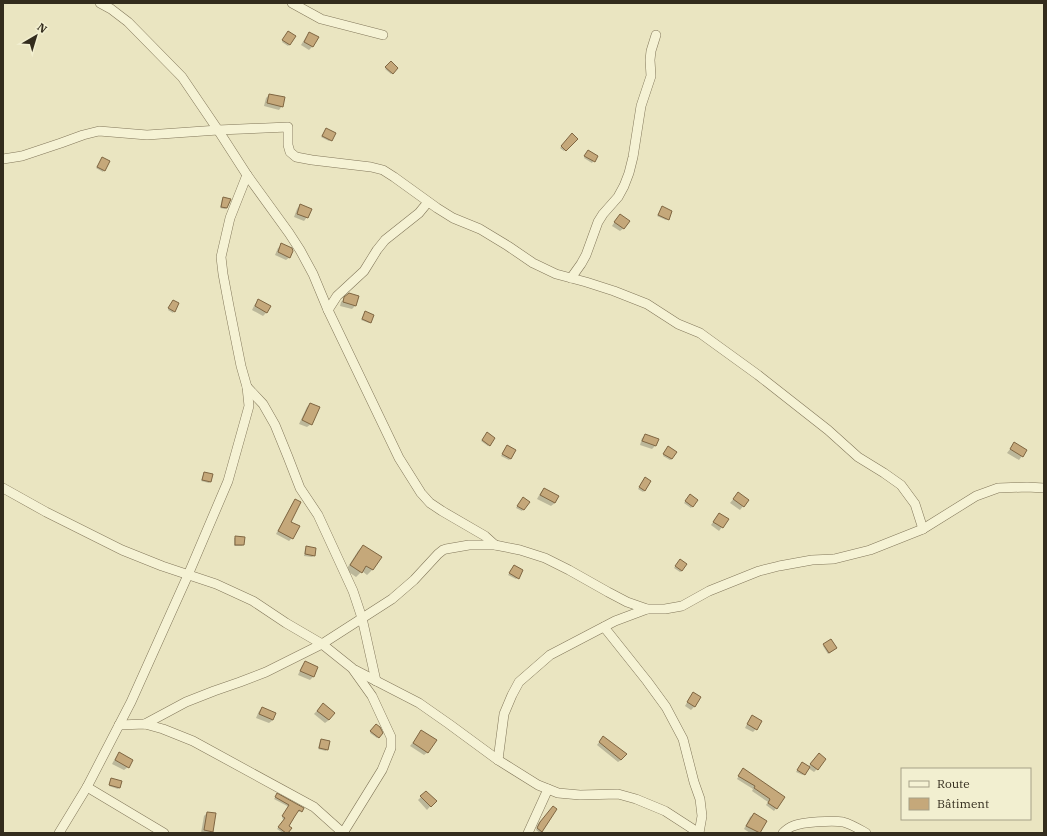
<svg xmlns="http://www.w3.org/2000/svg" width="1047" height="836" viewBox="0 0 1047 836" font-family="'IBM Plex Serif',serif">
<rect width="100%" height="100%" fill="#eae5c1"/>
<g fill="#0003">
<path d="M287 33 290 44 288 46 282 42Z"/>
<path d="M310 33 312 47 309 50 301 45 306 37Z"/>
<path d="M391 63 397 68 391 74 385 69Z"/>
<path d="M269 95 282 106 279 110 264 106 266 98Z"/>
<path d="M326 129 331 140 329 141 321 137Z"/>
<path d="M572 135 577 139 564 151 560 148Z"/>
<path d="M587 152 597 156 592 163 584 158Z"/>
<path d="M102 158 104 170 103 172 96 168Z"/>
<path d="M223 198 227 208 225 209 220 208 222 199Z"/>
<path d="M300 205 307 217 304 221 294 217 297 209Z"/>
<path d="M662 208 668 219 666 220 657 216Z"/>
<path d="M617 218 624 228 620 231 612 226Z"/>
<path d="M282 245 290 257 286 260 275 255 278 248Z"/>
<path d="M349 294 358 297 355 306 352 309 340 306 341 302Z"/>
<path d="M173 301 174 311 173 313 168 310Z"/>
<path d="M259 301 267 312 263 316 252 310 255 304Z"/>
<path d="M365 312 370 322 369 323 361 320Z"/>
<path d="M310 404 311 424 307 427 299 424 307 407Z"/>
<path d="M486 435 489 445 488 446 481 441Z"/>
<path d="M646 435 657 439 655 446 652 449 640 445 642 438Z"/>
<path d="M1014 444 1022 456 1019 460 1007 453Z"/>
<path d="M506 447 510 459 509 460 501 456Z"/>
<path d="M667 449 672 459 670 460 663 456Z"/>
<path d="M204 473 210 482 209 483 201 481 203 475Z"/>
<path d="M643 480 645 490 643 492 638 489Z"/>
<path d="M544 489 558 496 555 503 551 506 537 499 541 492Z"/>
<path d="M689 497 697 500 691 508 684 503Z"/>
<path d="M735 497 748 500 740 510 730 503Z"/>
<path d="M521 500 528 502 522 511 516 508Z"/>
<path d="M295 501 290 523 292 538 289 541 276 534 292 504Z"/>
<path d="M719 514 722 527 719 531 711 525Z"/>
<path d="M236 537 243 545 242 546H234V538Z"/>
<path d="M363 546 380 558 372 570 367 575 362 571 356 577 346 570 358 551Z"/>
<path d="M307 547 315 549 314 556 312 557 304 556 305 549Z"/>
<path d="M679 561 682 571 680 572 674 568Z"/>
<path d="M514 566 518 578 516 579 508 575Z"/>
<path d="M824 645 834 650 828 654 823 646Z"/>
<path d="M305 663 317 668 313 677 310 680 298 675 302 666Z"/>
<path d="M693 693 695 706 691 710 685 706 690 697Z"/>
<path d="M323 704 329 720 325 723 314 714Z"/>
<path d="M262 708 273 720 269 723 256 718 259 711Z"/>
<path d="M752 717 756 729 753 732 745 728 749 720Z"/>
<path d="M374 726 382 733 377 738 370 733Z"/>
<path d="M422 731 428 752 424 755 410 746Z"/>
<path d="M603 737 621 760 618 762 597 745Z"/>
<path d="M321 740 327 749 326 751 318 749 320 741Z"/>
<path d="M119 753 128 767 124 770 112 764 116 757Z"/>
<path d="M816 757 817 769 814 772 808 768 803 775 796 772 801 764 808 767Z"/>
<path d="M741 772 784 797 774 811 766 805 768 802 752 791 753 789 737 779Z"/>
<path d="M110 781 121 782 119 788 118 789 109 786Z"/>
<path d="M426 792 435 801 427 810 418 800Z"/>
<path d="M277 795 301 811 299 812 297 811 288 827 287 833H283L277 829 284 820 282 818 289 807 274 799Z"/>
<path d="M553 808 556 810 540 833 536 830 538 824Z"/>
<path d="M207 813 212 831 210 833H201L204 816Z"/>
<path d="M754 814 765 821 758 833H750L744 829 750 817Z"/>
</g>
<g fill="#c5a87a" stroke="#7f6642">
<path d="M288 31 296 36 290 45 282 40Z"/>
<path d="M309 32 319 37 313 47 304 42Z"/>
<path d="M391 61 398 68 393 74 385 67Z"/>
<path d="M269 94 285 97 283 107 267 103Z"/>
<path d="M326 128 336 133 332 141 322 136Z"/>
<path d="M572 133 578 139 566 151 561 146Z"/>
<path d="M588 150 598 156 595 162 584 156Z"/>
<path d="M102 157 110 161 105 171 97 167Z"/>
<path d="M223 197 231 199 227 208 221 207Z"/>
<path d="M300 204 312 209 308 218 297 214Z"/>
<path d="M662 206 672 211 669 220 658 215Z"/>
<path d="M620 214 630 221 624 229 614 222Z"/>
<path d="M281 243 292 248 293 251 290 258 278 252Z"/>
<path d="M349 293 359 296 356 306 343 302 344 297Z"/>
<path d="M258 299 271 306 267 313 255 306Z"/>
<path d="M173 300 179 303 175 312 168 308Z"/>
<path d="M365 311 374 315 371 323 362 319Z"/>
<path d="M310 403 320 407 312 425 302 420Z"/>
<path d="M487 432 495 438 490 446 482 440Z"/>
<path d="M645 434 659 439 656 446 642 441Z"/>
<path d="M1014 442 1027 450 1023 457 1010 449Z"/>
<path d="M507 445 516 450 511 459 502 454Z"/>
<path d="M668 446 677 452 672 459 663 454Z"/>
<path d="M204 472 213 474 211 482 202 480Z"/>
<path d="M645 477 651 481 645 491 639 487Z"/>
<path d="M544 488 559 496 555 503 540 495Z"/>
<path d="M738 492 749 500 744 507 733 499Z"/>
<path d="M690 494 698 500 693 507 685 501Z"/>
<path d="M523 497 530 502 524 510 517 506Z"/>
<path d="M295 499 301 502 291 522 300 526 293 539 278 531Z"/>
<path d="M719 513 729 519 723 528 713 522Z"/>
<path d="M235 536 245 537 244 545H235Z"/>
<path d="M363 545 382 557 373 570 366 566 362 573 350 565Z"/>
<path d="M306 546 316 548 315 556 305 554Z"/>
<path d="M680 559 687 564 682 571 675 566Z"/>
<path d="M514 565 523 570 519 579 509 573Z"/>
<path d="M831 639 837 648 829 653 823 644Z"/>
<path d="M305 661 318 667 314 677 300 671Z"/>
<path d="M693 692 701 697 695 707 687 702Z"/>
<path d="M323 703 335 713 329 720 317 711Z"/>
<path d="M262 707 276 713 273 720 259 714Z"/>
<path d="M752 715 762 721 757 730 747 724Z"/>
<path d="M376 724 380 727 383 733 379 738 370 731Z"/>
<path d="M421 730 437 740 428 753 413 743Z"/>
<path d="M603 736 627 754 621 760 599 742Z"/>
<path d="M321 739 330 741 328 750 319 748Z"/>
<path d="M119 752 133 760 129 768 115 760Z"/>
<path d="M819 753 826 759 818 770 810 764Z"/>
<path d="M802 762 810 767 805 775 797 770Z"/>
<path d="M743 768 785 797 777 809 768 803 770 799 754 788 755 786 738 776Z"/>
<path d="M111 778 122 781 120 788 109 785Z"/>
<path d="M426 791 437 801 431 807 420 796Z"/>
<path d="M277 793 304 808 302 812 299 810 295 816 289 826 292 828 288 833H286L278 827 285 818 282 816 289 805 275 797Z"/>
<path d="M553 806 557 809 542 832 537 828 540 822Z"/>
<path d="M207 812 216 813 213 832 204 830Z"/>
<path d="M754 813 767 821 760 833 746 826Z"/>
</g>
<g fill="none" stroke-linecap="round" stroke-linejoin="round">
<g stroke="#82775a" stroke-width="10">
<g id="minor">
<path d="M100 3 111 9 128 22 182 77 218 130 247 175 289 233 300 250 313 274 328 310 399 458 421 493 430 503 442 511 485 536 495 545"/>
<path d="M292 3 321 19 383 35"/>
<path d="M3 159 22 156 61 143 83 135 99 131 147 135 218 130 288 127V145L290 152 296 157 312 160 371 167 383 170 394 177 437 208 453 218 480 229 508 246 533 263 556 274 586 282 614 291 647 304 678 324 700 333 758 375 828 430 858 457 884 473 901 485 915 504 923 529"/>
<path d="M571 278 581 264 586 255 598 222 603 214 618 197 624 186 629 173 633 157 641 106 651 76 650 60 651 51 656 35"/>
<path d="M328 310 337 296 364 271 377 250 385 240 419 213 428 202"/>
<path d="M247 387 263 404 275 425 288 457 300 488 318 515 353 591 362 618 376 681"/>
<path d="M3 488 46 512 122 550 162 566 216 584 253 601 286 623 322 644 352 668 372 696 391 737V748L382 770 343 833"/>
<path d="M604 627 647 681 666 707 683 739 694 782 700 799 702 816 699 833"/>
<path d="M355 670 419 703 449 724 498 760 538 785 558 793 580 795 618 794 636 799 665 811 699 833"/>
<path d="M145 724 186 702 214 691 240 682 266 672 322 644 392 599 414 580 438 554 443 550 446 549 469 545H495L520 550 545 558 569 570 608 592 627 602 647 609H665L682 606 709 591 759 571 779 566 812 560 834 559 870 550 923 529 976 496 998 488 1027 487 1044 488"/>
<path d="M119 725 145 724 163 729 193 741 314 807 343 833"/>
<path d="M498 760 504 714 512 695 519 682 550 655 615 621 647 609"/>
<path d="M59 833 87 787"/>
<path d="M164 833 87 787 131 702 188 575 228 481 249 406 247 387 241 366 229 306 223 274 221 257 230 218 247 175"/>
<path d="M528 833 548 789"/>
<path d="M783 833C786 830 790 827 793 826 803 822 833 820 843 822 851 824 859 829 866 833"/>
</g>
</g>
<use href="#minor" stroke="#f5f2d4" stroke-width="9"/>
</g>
<rect width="1047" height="836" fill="none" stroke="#332c1d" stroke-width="8"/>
<rect x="901" y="768" width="130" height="52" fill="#f2efd0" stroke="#a6a188"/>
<rect x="909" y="781" width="20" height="6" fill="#f5f2d4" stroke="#a6a188"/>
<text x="937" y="788" font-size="12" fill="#332c1d">Route</text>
<rect x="909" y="798" width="20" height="12" fill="#c5a87a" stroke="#a6a188"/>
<text x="937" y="808" font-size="12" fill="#332c1d">Bâtiment</text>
<g transform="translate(36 36) rotate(38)" stroke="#f2efd0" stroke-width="3" paint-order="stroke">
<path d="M0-3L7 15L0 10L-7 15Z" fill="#332c1d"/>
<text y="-6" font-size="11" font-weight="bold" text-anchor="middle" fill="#332c1d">N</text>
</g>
</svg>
